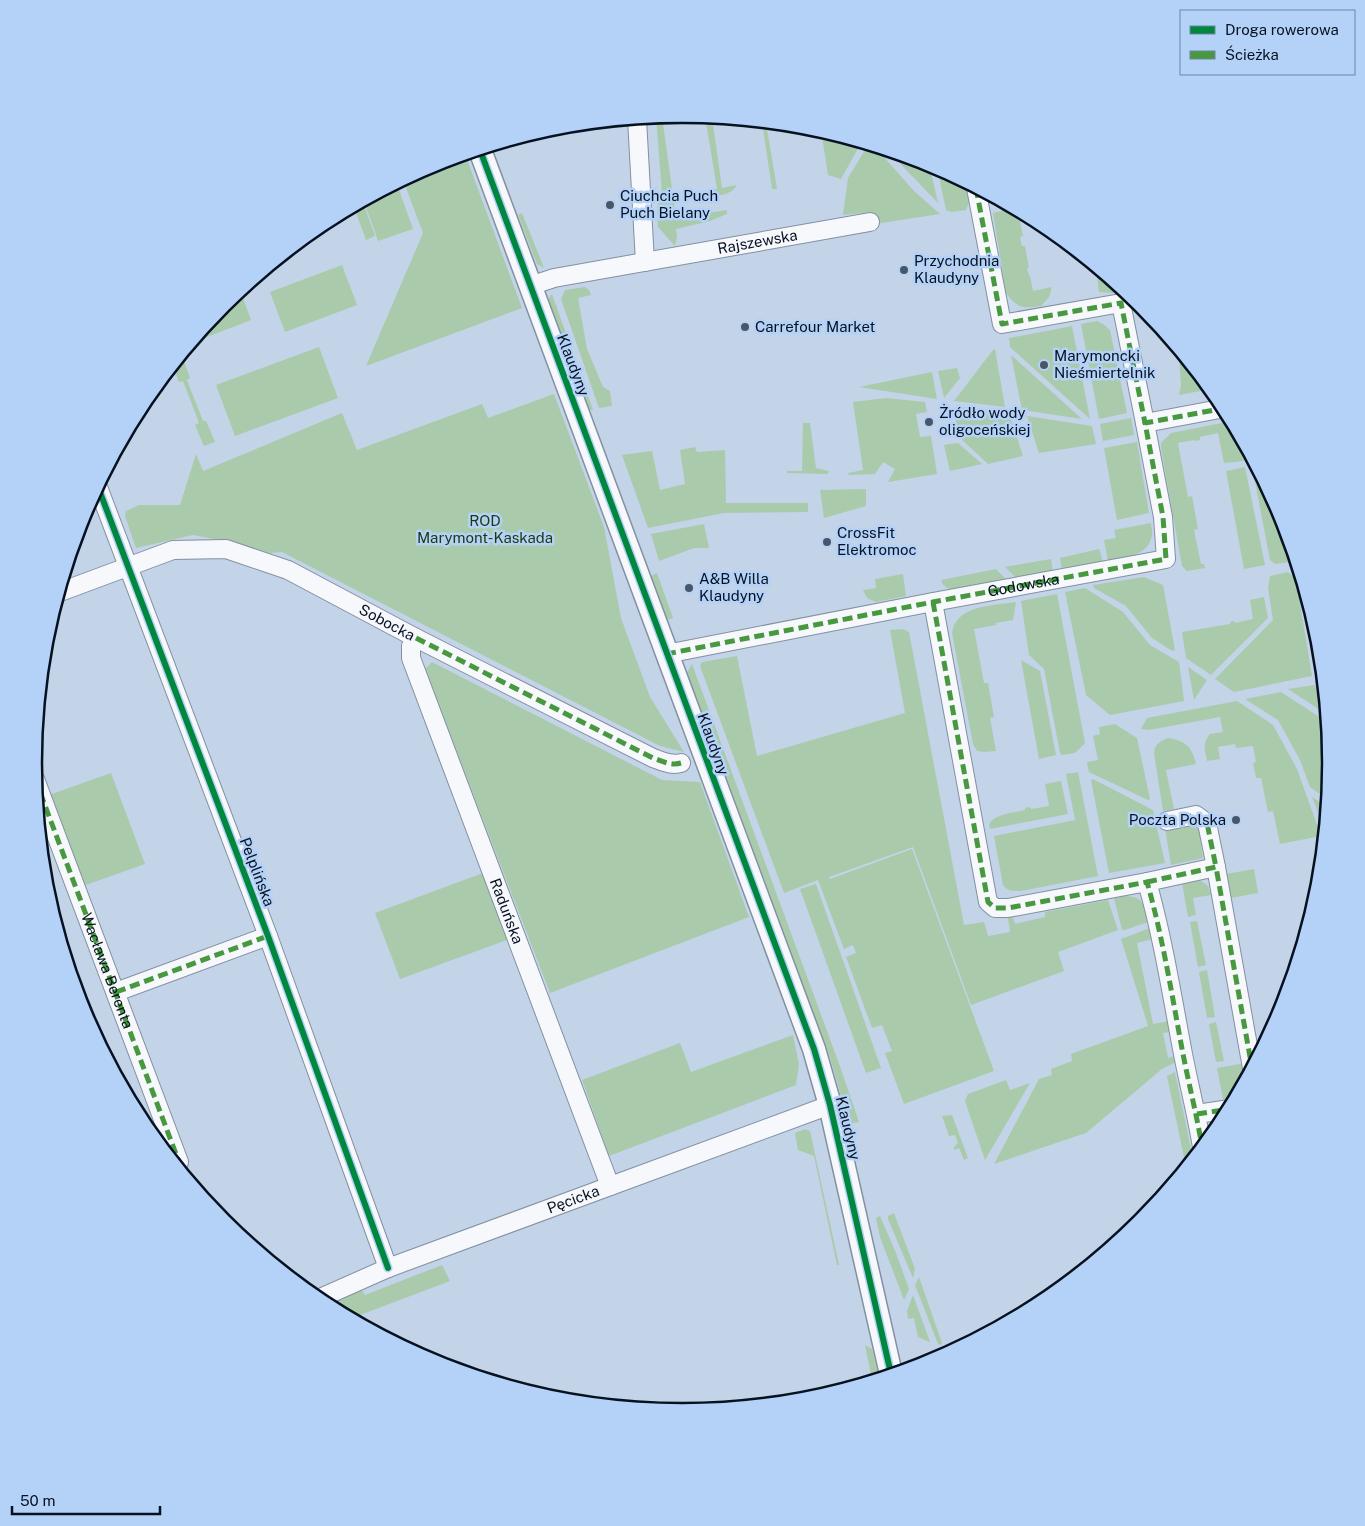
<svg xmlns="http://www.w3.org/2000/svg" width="1365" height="1526" viewBox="0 0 1365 1526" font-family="'Public Sans',sans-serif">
<rect width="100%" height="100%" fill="#c3d3e8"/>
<g fill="#a9cbac">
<path d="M662 116 676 218 727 210V214L710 221 676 229 677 237 675 246 658 227 657 207 662 193 656 117Z"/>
<path d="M705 116 712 117 722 188 737 185C732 195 713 199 704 192L717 189Z"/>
<path d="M762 122 766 123 777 189H772Z"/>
<path d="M821 130 861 143 841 179 828 175Z"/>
<path d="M868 145 875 147 914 191 940 214 875 224 871 212 843 215 848 178Z"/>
<path d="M888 151 929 163 938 203Z"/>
<path d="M465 154 522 308 366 366 423 233 403 180 435 164Z"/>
<path d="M937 167 966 182 969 202 966 210 951 212 946 210Z"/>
<path d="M397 184 413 229 378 241 364 201Z"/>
<path d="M363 202 375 236 366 240 354 207Z"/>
<path d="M1015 208 1034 219 1020 222 1023 236 1020 237 1022 246H1025L1029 268H1027L1029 276H1030L1033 291 1052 287 1049 297 1041 306C1023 309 1017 308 1006 293L993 213Z"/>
<path d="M522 213 544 268 537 264 518 215Z"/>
<path d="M342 265 357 305 285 332 270 292Z"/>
<path d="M1097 268 1120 287 1113 293 1099 292 1097 276 1098 275Z"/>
<path d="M585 287 589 290 591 295 578 298 587 349 603 387 610 391 612 406 599 408 561 299 565 290Z"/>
<path d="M552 294 593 410H588L548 304 549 298Z"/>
<path d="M242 295 251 320 202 339 200 333 224 304 230 299Z"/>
<path d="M1097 321 1103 324 1110 330 1127 413 1099 419 1081 324Z"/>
<path d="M1072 326 1090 419 1010 347 1009 338Z"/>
<path d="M319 347 338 398 235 436 216 385Z"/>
<path d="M995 349 1005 407 954 401 993 350Z"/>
<path d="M1011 355 1082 419 1022 410Z"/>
<path d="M182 356 190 378 187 380 203 421H206L215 442 204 446 195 425 199 423 183 381 179 382 173 366Z"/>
<path d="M1179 357H1184L1188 361 1190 374 1197 372 1211 389 1179 395 1181 385Z"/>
<path d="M957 368 960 378 944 398 938 371Z"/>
<path d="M932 372 937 399 859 387Z"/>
<path d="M554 394 604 527 621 618 650 697 684 752 660 746 282 552 269 553 235 543 193 535 136 548 125 516 126 511 139 505H180L196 454 203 471 342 413 357 450 482 404 488 418Z"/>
<path d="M886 398 925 402 927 412 916 414 920 437 931 436 937 474 888 482 895 469 883 462 875 474 849 475 848 473 863 470 853 402Z"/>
<path d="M965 407 1009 413 1023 456 988 464 959 437 954 412Z"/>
<path d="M1027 416 1092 426 1096 444 1039 453Z"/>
<path d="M1131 418 1134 435 1103 441 1100 424Z"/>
<path d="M1232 421 1238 433 1244 461 1224 463 1218 433 1200 437V440L1195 441 1194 440 1178 443 1188 497 1192 496 1198 529 1194 530 1201 564H1204L1205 568 1187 571 1182 566 1163 460 1161 447V443L1171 433Z"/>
<path d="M803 423H810L816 468 829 471 828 474 787 473V471H802Z"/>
<path d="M1137 442 1149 513 1117 520 1104 448Z"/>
<path d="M958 443 982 464 950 471 944 445Z"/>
<path d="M695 447 697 452 725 450 726 503H808V512L724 513 648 528 622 455 652 451 660 490 685 484 680 450Z"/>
<path d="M1250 455 1282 515 1296 561 1275 564 1270 560Z"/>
<path d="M1245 467 1265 565 1244 569 1226 471Z"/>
<path d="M866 489V506L824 518 820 490Z"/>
<path d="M1151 523C1151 527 1153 532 1152 535 1149 556 1124 558 1108 561L1104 540 1116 538 1114 530Z"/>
<path d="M704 524 709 548H694L659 561 651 534Z"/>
<path d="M1099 549 1103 562 1062 570 1060 558Z"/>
<path d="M1051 559 1053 572 1017 579 1005 567Z"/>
<path d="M996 569 1008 581 952 590C948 588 942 586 941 580Z"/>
<path d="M1288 572 1296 579 1312 676 1234 692 1215 679 1273 620 1268 588 1270 576Z"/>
<path d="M657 573 673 618 666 620 649 577Z"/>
<path d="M903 574 906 596 876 602 867 598 863 590 876 588 875 579Z"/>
<path d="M1144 577 1163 585 1175 650 1172 651 1152 638 1126 606 1094 588 1093 585Z"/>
<path d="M1085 588 1123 612 1150 645 1179 662 1184 701 1110 715 1086 695 1065 592Z"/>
<path d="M1057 594 1085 743 1075 753 1062 755 1060 753 1044 669 1029 655 1021 601Z"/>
<path d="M1264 597 1268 618 1211 675 1186 658 1182 632 1230 624V622L1234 621 1235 623 1253 619 1250 600Z"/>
<path d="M1016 602 1013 620 996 623V625L974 629 984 683H988L994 717 990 718 996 751 984 752 977 751 973 744 952 633C953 629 953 625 956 622 967 605 997 605 1016 602Z"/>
<path d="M903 629 909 632 964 925 984 922 988 936 1010 932 1008 918 1013 917 1015 924 1045 917V912L1108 900 1118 930 1058 952 1064 971 971 1005 913 847 829 877 830 879 912 849 994 1071 904 1104 885 1053 892 1051 882 1025 872 1028 846 957 856 953 853 945 844 949 818 880 784 893 700 666 702 662 737 656 757 756 905 713 890 630Z"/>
<path d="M1021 660 1040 671 1056 755 1039 759Z"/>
<path d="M432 662 662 780 700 782 749 917 550 993 425 669Z"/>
<path d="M692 664 841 1069 859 1122 849 1124 830 1057 710 733 689 681 687 672Z"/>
<path d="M1188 667 1207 680 1194 700Z"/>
<path d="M1315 685 1320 710 1288 689Z"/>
<path d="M1281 692 1321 718 1330 774 1328 800 1310 787 1300 760 1278 720 1245 699Z"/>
<path d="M1237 701 1273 725 1297 769 1321 836 1280 844 1273 811 1268 812 1261 778H1256L1253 763 1256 762 1253 746 1236 748 1235 744 1218 747 1220 759 1207 761C1205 750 1202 744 1210 734L1223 732 1220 717 1149 730 1141 729 1147 718Z"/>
<path d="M1115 724 1137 738 1150 799 1148 800 1089 772 1087 762 1098 760 1093 736 1100 734 1099 727Z"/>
<path d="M1168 738C1186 741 1192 747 1196 764L1166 770 1174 809 1163 811 1154 753C1155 744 1160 741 1168 738Z"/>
<path d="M1078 772 1098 876 1021 891C1013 891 1008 892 1003 885L994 836 1075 820 1066 774Z"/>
<path d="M111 773 145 864 83 886 49 795Z"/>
<path d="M1093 779 1153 810 1165 863 1109 873 1091 780Z"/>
<path d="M1061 781 1068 814 990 829 989 824C996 813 1013 813 1025 810V808L1030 807 1031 809 1049 806 1045 784Z"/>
<path d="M1312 797 1327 807 1325 830Z"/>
<path d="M1188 824 1199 830 1203 858 1171 865 1165 828Z"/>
<path d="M1254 869 1258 893 1231 898 1226 874Z"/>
<path d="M483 873 507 940 400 979 375 913Z"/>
<path d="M1201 881 1208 886 1211 895 1193 898 1196 915 1188 917 1182 883Z"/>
<path d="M816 884 881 1068 866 1073 800 889Z"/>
<path d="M1124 896C1144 896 1144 905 1148 922L1125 930H1122L1114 898Z"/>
<path d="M1197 921 1206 965 1198 967 1190 922Z"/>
<path d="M1150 928 1153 939 1137 943 1153 1024 1169 1021 1170 1032 1163 1033 1168 1058 1175 1056 1176 1062 1162 1069 1086 1133 994 1164 1039 1079 1052 1075 1051 1069 1072 1061 1071 1054 1148 1026 1121 939Z"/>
<path d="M1207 970 1215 1017 1207 1018 1199 972Z"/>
<path d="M1216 1022 1224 1061 1216 1062 1209 1024Z"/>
<path d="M793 1035 799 1064 796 1085 609 1156 582 1080 680 1043 691 1072Z"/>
<path d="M1240 1064 1244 1065 1246 1078 1235 1098 1223 1099 1217 1068Z"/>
<path d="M1175 1072 1193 1159 1186 1167 1167 1076Z"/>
<path d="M1006 1080 1010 1090 1030 1083 985 1160 965 1101 968 1094Z"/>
<path d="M952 1115 968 1158 964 1160 959 1148 954 1150V1147L958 1143 955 1135 949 1136 942 1116Z"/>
<path d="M805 1129 810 1131 839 1265H837L814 1156 798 1150 795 1133Z"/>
<path d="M894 1213 915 1269 913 1278 888 1219V1216Z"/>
<path d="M880 1216 896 1253 909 1289 904 1300 880 1237 876 1218Z"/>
<path d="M442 1265 450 1281 352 1318 329 1306 328 1302 361 1289 365 1295Z"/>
<path d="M919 1277 942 1343 941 1345 938 1344 915 1285Z"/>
<path d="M913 1295 930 1342 918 1337 914 1318 908 1319 907 1311Z"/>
<path d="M1001 1325 954 1350 951 1349 950 1344 960 1342Z"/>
<path d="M865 1345 872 1349 879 1378 872 1380Z"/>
</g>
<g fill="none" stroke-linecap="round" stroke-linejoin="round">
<g stroke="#8390a2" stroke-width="20">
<g id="minor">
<path d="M637 119 645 262"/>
<path d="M976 188 1002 324 1121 303 1145 423"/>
<path id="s1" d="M530 286 554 278 870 222"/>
<path d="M98 487 268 936 388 1268"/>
<path id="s2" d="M60 592 173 550 226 549 288 570 416 638 653 758C662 761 671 766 681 763"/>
<path d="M933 602 988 902 995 908H1008L1147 882C1163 938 1172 996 1183 1054 1189 1085 1197 1116 1202 1147"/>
<path id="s3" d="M416 638 411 646V658L610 1186"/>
<path id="s4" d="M666 654 933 602 1166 559 1163 517 1145 423 1225 408"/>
<path d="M35 779 179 1162"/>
<path d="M1167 821 1196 815 1207 823 1216 867"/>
<path d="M1147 882 1216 867 1252 1068"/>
<path d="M116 992 268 936"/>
<path d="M1197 1114 1230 1109"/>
<path id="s5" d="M318 1299 388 1268 830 1105"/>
</g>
</g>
<g stroke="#8390a2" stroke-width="25">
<path id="tertiary" d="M480 150 814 1049 830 1105 891 1374"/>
</g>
<use href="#minor" stroke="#f6f8fc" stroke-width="18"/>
<use href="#tertiary" stroke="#f6f8fc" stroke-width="22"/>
<g stroke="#489840" stroke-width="5" stroke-dasharray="10 5" stroke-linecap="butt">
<path d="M976 188 1002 324 1121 303 1145 423"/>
<path d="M933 602 988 902 995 908H1008L1147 882C1163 938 1172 996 1183 1054 1189 1085 1197 1116 1202 1147"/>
<path d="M416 638 653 758C662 761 671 766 681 763"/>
<path d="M666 654 933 602 1166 559 1163 517 1145 423 1225 408"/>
<path id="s6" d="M35 779 179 1162"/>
<path d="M1167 821 1196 815 1207 823 1216 867"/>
<path d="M1147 882 1216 867 1252 1068"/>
<path d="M116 992 268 936"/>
<path d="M1197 1114 1230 1109"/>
</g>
<g stroke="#b4d1f7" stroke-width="9">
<g id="cycleway">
<path d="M480 150 814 1049 830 1105 891 1374"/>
<path d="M98 487 268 936 388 1268"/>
</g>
</g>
<use href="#cycleway" stroke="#00873e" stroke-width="6"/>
</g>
<g fill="#485667" stroke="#b4d1f7" stroke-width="2">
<circle cx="610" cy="205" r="5"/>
<circle cx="904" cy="270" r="5"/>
<circle cx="745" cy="327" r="5"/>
<circle cx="1044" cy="365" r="5"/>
<circle cx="929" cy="422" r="5"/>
<circle cx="827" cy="542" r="5"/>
<circle cx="689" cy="588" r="5"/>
<circle cx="1236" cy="820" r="5"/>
</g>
<g text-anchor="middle" stroke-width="5" stroke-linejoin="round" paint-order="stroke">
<g font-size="15" fill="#061222" stroke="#b4d1f7" text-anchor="start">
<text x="620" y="201">Ciuchcia Puch<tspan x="620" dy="17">Puch Bielany</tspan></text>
<text x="914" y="266">Przychodnia<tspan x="914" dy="17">Klaudyny</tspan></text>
<text x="755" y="332">Carrefour Market</text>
<text x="1054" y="361">Marymoncki<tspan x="1054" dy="17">Nieśmiertelnik</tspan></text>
<text x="939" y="418">Żródło wody<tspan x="939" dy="17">oligoceńskiej</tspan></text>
<text x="837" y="538">CrossFit<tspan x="837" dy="17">Elektromoc</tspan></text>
<text x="699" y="584">A&amp;B Willa<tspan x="699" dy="17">Klaudyny</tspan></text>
<text x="1226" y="825" text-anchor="end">Poczta Polska</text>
</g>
<g font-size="15" fill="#061222" stroke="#b4d1f7">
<text dy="5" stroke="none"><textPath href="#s1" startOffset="232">Rajszewska</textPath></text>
<text transform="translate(573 365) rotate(69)" y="5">Klaudyny</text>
<text dy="5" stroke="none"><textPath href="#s4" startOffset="364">Godowska</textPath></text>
<text dy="5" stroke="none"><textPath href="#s2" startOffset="351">Sobocka</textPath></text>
<text transform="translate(713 744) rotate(70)" y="5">Klaudyny</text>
<text transform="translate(257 872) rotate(69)" y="5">Pelplińska</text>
<text dy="5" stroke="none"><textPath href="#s3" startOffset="292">Raduńska</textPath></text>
<text dy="5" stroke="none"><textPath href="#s6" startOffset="205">Wacława Berenta</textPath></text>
<text transform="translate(848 1128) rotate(77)" y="5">Klaudyny</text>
<text dy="5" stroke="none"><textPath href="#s5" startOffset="274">Pęcicka</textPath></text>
</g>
<g font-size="15" fill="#1e380b" stroke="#b4d1f7">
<text x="485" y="526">ROD<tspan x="485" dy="17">Marymont-Kaskada</tspan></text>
</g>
</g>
<path d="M0 0H1365V1526H0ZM42 763a640 640 0 1 1 1280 0a640 640 0 1 1-1280 0Z" fill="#b4d1f7" fill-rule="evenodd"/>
<path fill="none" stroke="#061222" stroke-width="2.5" d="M42 763a640 640 0 1 1 1280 0a640 640 0 1 1-1280 0Z"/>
<rect x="1180" y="10" width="175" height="65" fill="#b4d1f7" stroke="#6e85a2"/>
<rect x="1190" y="26" width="25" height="8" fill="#00873e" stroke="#6e85a2"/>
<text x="1225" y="35" font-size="15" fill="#061222">Droga rowerowa</text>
<rect x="1190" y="51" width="25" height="8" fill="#489840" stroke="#6e85a2"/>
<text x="1225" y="60" font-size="15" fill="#061222">Ścieżka</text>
<path d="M12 1506v8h148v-8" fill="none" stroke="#061222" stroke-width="2.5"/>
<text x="20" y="1506" font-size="15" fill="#061222" stroke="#b4d1f7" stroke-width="4" paint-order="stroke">50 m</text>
</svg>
